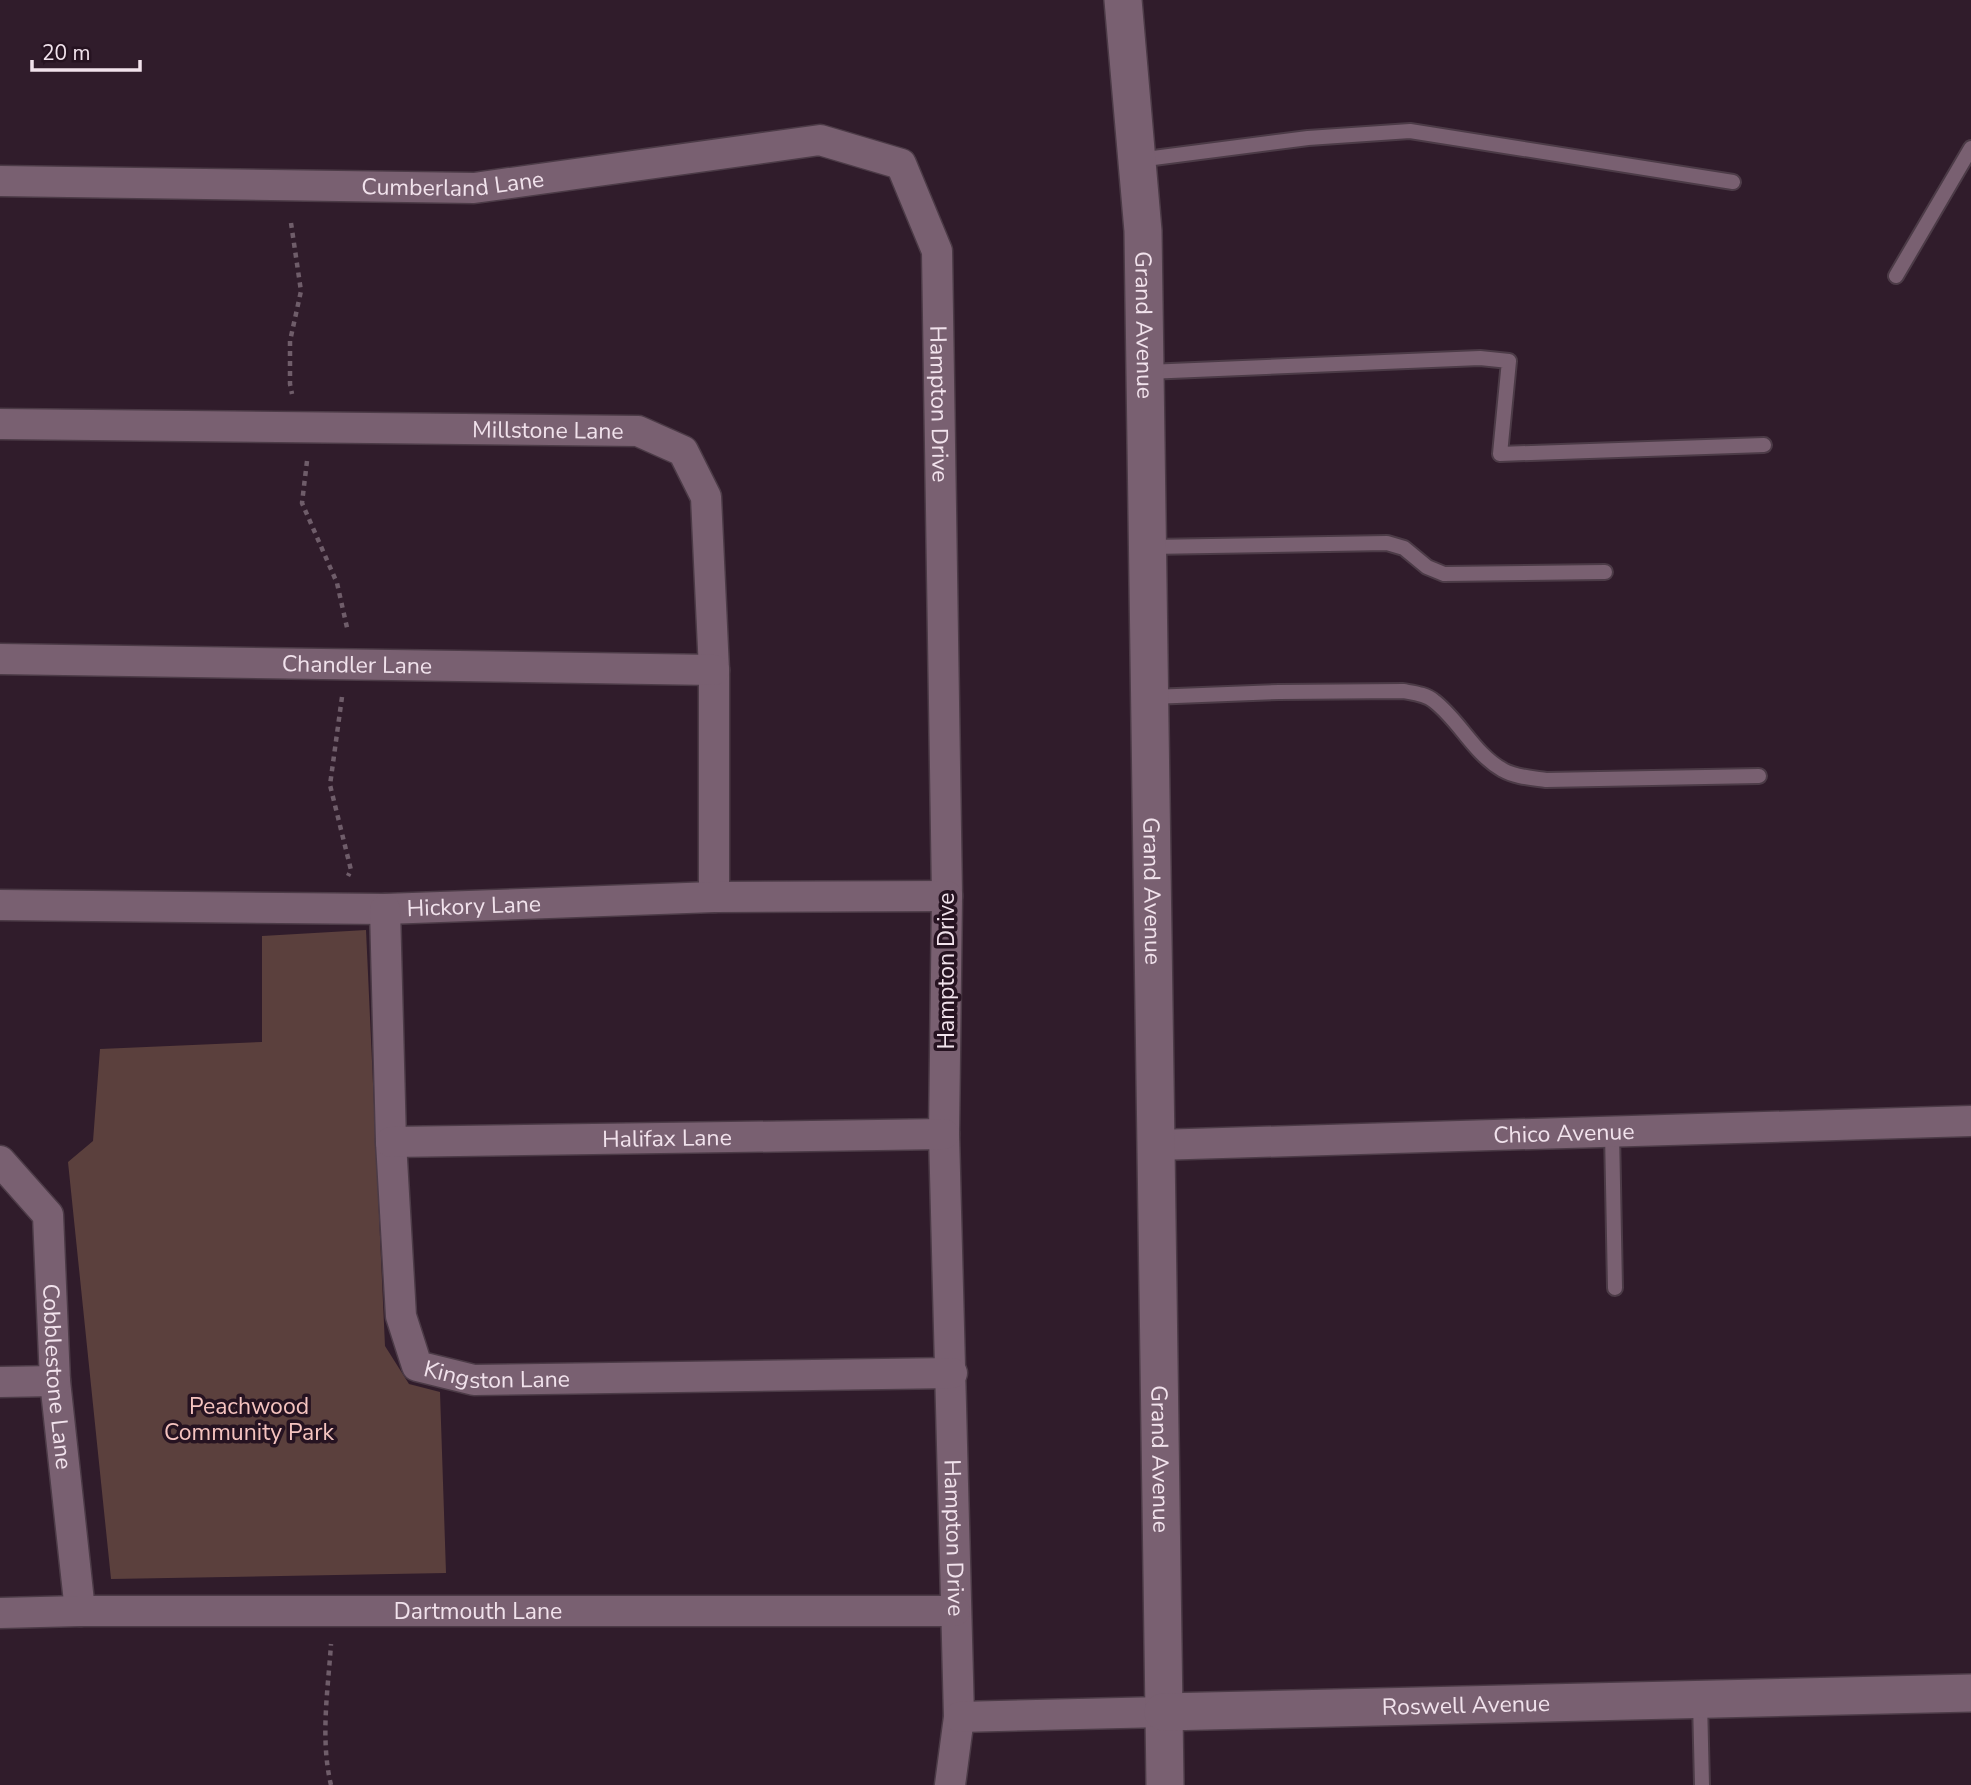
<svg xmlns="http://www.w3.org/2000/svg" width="1971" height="1785" viewBox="0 0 1971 1785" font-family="'Nunito Sans',sans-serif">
<rect width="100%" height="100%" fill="#301c2b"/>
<path fill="#5b403d" d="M366 930 385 1346 409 1384 440 1392 446 1573 111 1579 68 1162 93 1141 100 1049 262 1042V936Z"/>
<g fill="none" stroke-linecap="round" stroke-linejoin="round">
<g stroke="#4c3b47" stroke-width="18">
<g id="service">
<path d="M1138 160 1308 138 1410 131 1733 182"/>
<path d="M1896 276 1971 148"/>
<path d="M1147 372 1480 358 1509 361 1500 454 1764 445"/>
<path d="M1149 547 1387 543 1404 548 1427 567 1444 574 1605 572"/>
<path d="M1151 697 1279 692 1403 691C1414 693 1426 694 1434 701 1460 721 1474 754 1503 770 1515 777 1532 778 1546 780L1759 776"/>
<path d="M1612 1132 1615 1288"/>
<path d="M1700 1701 1702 1785"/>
</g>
</g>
<g stroke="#4c3b47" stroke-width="33">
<g id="minor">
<path id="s1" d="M0 181 474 188 820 140 901 164 937 251 947 896 944 1134 959 1717 950 1785"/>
<path id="s2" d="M0 424 638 431 683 451 706 497 714 670V897"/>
<path id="s3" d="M0 659 714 670"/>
<path id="s4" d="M0 905 385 909 714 897 947 896"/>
<path id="s5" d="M385 909 391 1142 401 1316 417 1366 474 1380 952 1373"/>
<path id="s6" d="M391 1142 944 1134"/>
<path id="s7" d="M1156 1145 1971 1121"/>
<path id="s8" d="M0 1161 48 1215 55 1381 80 1611"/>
<path d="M0 1382 55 1381"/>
<path id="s9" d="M0 1613 80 1611H955"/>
<path d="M959 1717 1163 1712"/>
</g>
</g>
<g stroke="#4c3b47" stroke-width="40">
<g id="tertiary">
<path id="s10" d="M1123 0 1143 231 1165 1785"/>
<path id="s11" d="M1163 1712 1971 1693"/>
</g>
</g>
<g stroke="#6f5d6a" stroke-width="4.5" stroke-dasharray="5 5" stroke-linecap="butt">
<path d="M291 223 301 291 290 341V384L292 394"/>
<path d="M307 461 302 503 337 583 348 632"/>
<path d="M342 697 330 785 351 870 348 876"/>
<path d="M331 1785C320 1739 328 1690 331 1644"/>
</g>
<use href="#service" stroke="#796071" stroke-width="14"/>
<use href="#minor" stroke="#796071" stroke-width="30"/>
<use href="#tertiary" stroke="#796071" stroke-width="37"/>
</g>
<g text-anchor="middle" stroke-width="7" stroke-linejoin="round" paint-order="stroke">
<g font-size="23" fill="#f1e2ec" stroke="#261321">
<text dy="8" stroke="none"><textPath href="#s1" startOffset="453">Cumberland Lane</textPath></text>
<text dy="8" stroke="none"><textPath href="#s10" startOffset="326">Grand Avenue</textPath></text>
<text dy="8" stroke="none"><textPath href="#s1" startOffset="1155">Hampton Drive</textPath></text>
<text dy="8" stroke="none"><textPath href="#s2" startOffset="548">Millstone Lane</textPath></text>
<text dy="8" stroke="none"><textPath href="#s3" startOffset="357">Chandler Lane</textPath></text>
<text dy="8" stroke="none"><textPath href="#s10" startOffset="892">Grand Avenue</textPath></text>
<text dy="8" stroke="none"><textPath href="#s4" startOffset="474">Hickory Lane</textPath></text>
<text transform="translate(946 971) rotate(-90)" y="8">Hampton Drive</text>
<text dy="8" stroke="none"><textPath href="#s7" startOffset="408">Chico Avenue</textPath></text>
<text dy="8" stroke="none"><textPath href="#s6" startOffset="276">Halifax Lane</textPath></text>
<text dy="8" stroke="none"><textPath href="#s5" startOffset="541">Kingston Lane</textPath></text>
<text dy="8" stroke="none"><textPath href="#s8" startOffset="234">Cobblestone Lane</textPath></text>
<text dy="8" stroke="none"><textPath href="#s10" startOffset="1460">Grand Avenue</textPath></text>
<text dy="8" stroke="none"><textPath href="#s1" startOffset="2289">Hampton Drive</textPath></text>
<text dy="8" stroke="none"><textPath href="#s9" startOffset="478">Dartmouth Lane</textPath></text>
<text dy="8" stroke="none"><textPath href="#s11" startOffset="303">Roswell Avenue</textPath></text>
</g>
<g font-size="23" fill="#f5c3bf" stroke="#261321">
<text x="249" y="1414">Peachwood<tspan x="249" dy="26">Community Park</tspan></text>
</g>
</g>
<path d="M32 60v10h108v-10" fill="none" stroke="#f1e2ec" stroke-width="3.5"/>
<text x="42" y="60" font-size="21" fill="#f1e2ec" stroke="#261321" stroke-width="5" paint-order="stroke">20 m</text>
</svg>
